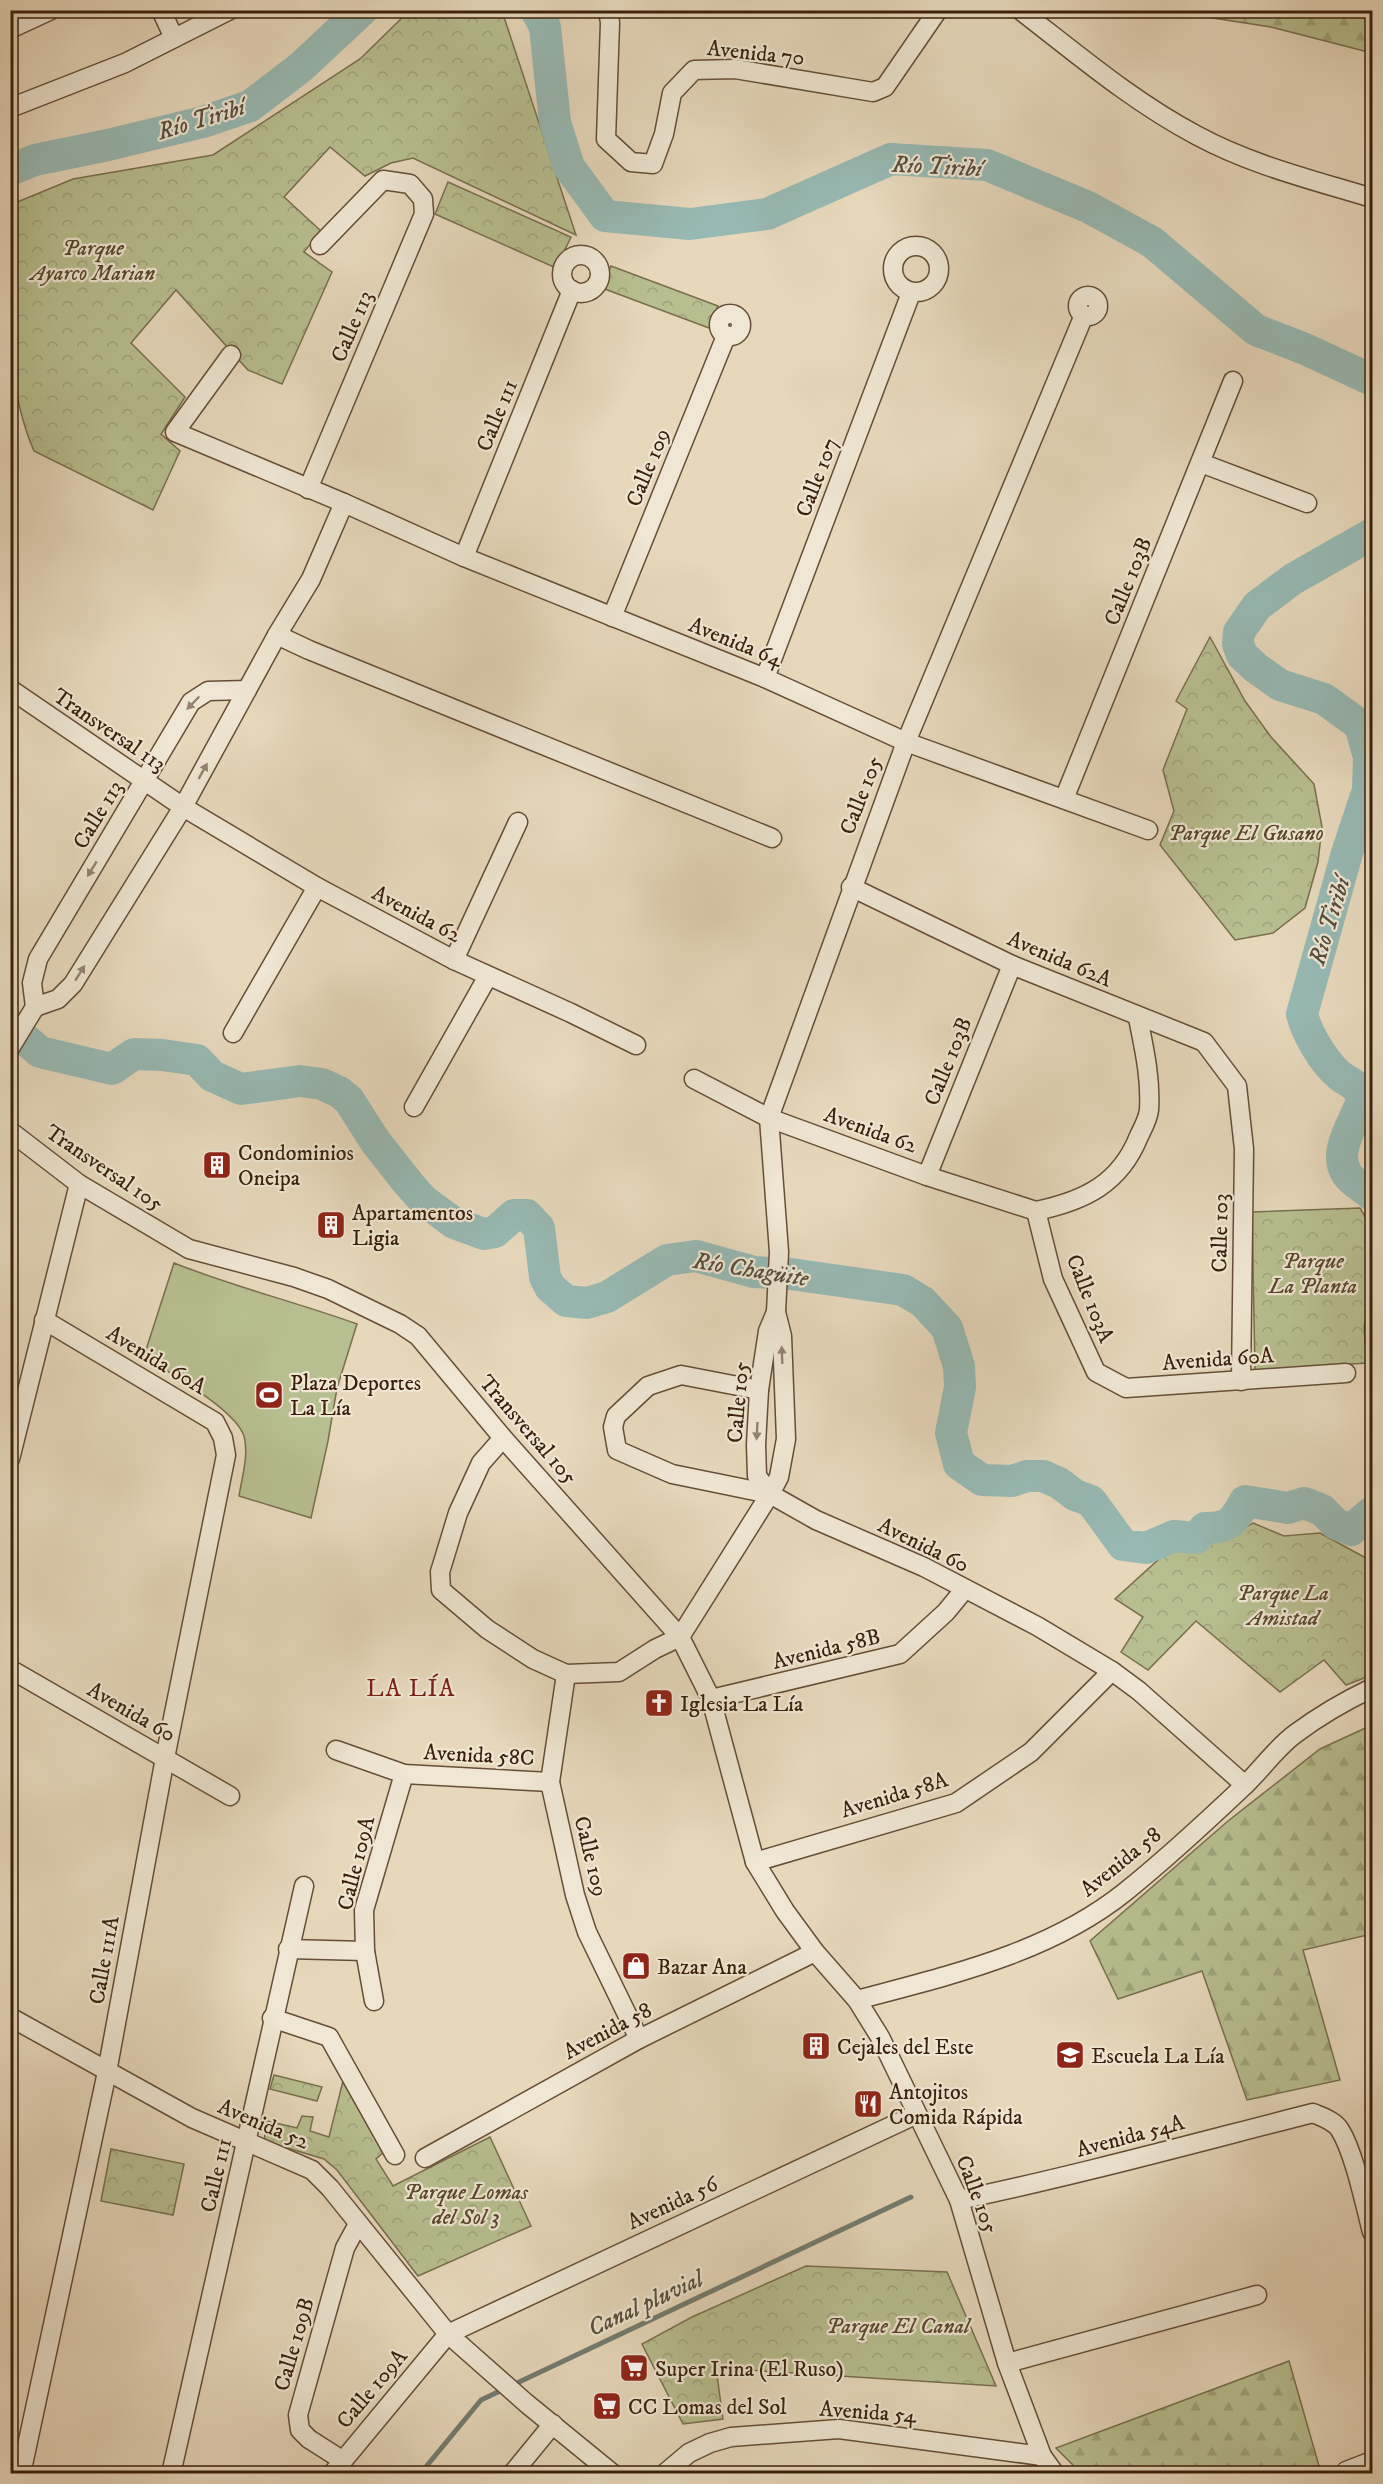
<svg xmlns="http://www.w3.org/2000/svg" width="1383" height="2484" viewBox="0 0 1383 2484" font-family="'IM FELL DW Pica',serif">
<defs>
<pattern id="forest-firs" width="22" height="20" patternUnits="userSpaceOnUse" patternTransform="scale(1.5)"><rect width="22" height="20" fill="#b7be8f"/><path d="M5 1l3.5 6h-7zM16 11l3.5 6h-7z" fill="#9ea37a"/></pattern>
<pattern id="park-crowns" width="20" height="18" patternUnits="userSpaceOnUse" patternTransform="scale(1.5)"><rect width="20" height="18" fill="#b7be8f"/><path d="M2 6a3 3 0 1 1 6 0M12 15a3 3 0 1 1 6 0" fill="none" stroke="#9ea37a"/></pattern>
</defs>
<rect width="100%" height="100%" fill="#e7d8bc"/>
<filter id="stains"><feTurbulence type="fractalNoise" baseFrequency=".00333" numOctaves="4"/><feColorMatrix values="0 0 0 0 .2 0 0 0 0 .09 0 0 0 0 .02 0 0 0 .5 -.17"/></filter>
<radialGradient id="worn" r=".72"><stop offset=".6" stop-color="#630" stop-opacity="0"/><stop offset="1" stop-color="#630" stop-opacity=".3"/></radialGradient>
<path fill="#b7be8f" stroke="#786f4d" stroke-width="1.5" d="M174 1263C234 1287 296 1302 357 1324L337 1388 328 1441 311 1518 239 1496C242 1477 249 1455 244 1436 235 1409 169 1373 144 1356Z"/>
<g fill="url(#forest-firs)" stroke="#786f4d" stroke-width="1.5">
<path d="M1181 11H1372V53L1271 27 1181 13Z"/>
<path d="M1372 1725V1934L1303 1950 1340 2080 1247 2100 1202 1971 1118 1999 1090 1941 1228 1821 1320 1749Z"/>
<path d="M1289 2361 1321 2473H1081L1056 2448Z"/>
</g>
<g fill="url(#park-crowns)" stroke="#786f4d" stroke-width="1.5">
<path d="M409 11H502L576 235 413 158 391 163 365 176 330 147 284 197 321 231 304 252 332 272 282 384 248 370 176 290 131 343 185 397 161 434 180 451 153 510 34 451C1 375 11 287 10 205L73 179 213 155 360 59Z"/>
<path d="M448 182 571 237 556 268 435 214Z"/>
<path d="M611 266 718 306 709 328 602 288Z"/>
<path d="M1210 637 1245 701 1271 737 1314 784 1322 827 1318 862 1305 908 1273 933 1235 940 1160 845 1174 811 1163 770 1187 709 1176 701Z"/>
<path d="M1360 1208 1372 1228V1293L1364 1327 1367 1363 1255 1370 1252 1212Z"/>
<path d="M1253 1523 1284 1536 1320 1533 1366 1558 1372 1554V1675L1346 1685 1324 1660 1280 1692 1196 1621 1148 1670 1121 1652 1143 1617 1115 1599 1170 1549 1224 1540Z"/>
<path d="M274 2075 322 2087 317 2101 270 2089Z"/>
<path d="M344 2077 385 2151 376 2159 393 2186 490 2137 531 2226 418 2276 337 2170 324 2159 264 2141 267 2121 297 2128 302 2116 313 2117 310 2131 329 2137Z"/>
<path d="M111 2149 184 2164 173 2215 101 2201Z"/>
<path d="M806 2266 947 2272 996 2386 716 2368 723 2419 683 2424 642 2344 692 2317Z"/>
</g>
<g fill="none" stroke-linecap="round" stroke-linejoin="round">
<path stroke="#727c70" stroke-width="5" d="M420 2474 481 2400 911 2197"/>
<g stroke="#97b9b3" stroke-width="32">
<path d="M536 10 545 27 555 122 569 167 605 216 690 224 767 214 891 159 987 165 1088 207 1152 242 1256 330 1305 349 1372 380"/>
<path d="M10 170 35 160 108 145 203 122 250 106 301 67 362 10"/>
<path d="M1372 534 1293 579 1257 606 1239 632 1238 644 1242 655 1256 668 1280 685 1324 699 1360 725 1369 757 1368 790 1347 853 1302 1014C1307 1034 1323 1061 1339 1075 1351 1085 1353 1080 1363 1097 1358 1118 1331 1151 1347 1174 1352 1182 1365 1189 1372 1195"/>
<path d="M10 1031 19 1034 40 1052 112 1069 134 1054 162 1055 197 1060 212 1076 241 1089 300 1081 322 1084 339 1092 349 1100 375 1141 408 1183 423 1200 454 1223 484 1234 495 1232 514 1215H527L539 1228 545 1277 550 1287 566 1301 587 1303 607 1297 667 1260 696 1256 754 1272 791 1274 903 1290 923 1302 947 1328 959 1366 960 1387 951 1433 959 1464 982 1480 1012 1481 1027 1476H1043L1059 1483 1075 1495 1091 1501 1123 1545 1146 1548 1174 1536 1196 1538 1205 1528C1229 1528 1234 1522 1245 1501L1288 1508 1304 1503 1322 1510 1336 1524 1351 1530 1372 1512"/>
</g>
<g stroke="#654e37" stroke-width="21">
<g id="minor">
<path d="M161 10 174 38"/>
<path d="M608 10 610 23 606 139 631 162 653 164 664 134 672 93 694 70 735 69 873 92 885 87 938 10"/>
<path d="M1020 10C1077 54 1132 101 1196 135 1251 165 1313 180 1372 198"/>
<path d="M10 29 51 10"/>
<path d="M10 108 125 63 230 10"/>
<circle cx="916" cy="269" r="23"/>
<circle cx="581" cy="274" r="19"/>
<circle cx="1088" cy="306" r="10"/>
<circle cx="730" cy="325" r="11"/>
<path d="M231 355 175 432 344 503 464 557 765 678 906 742 1148 830"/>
<path d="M1201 463 1307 503"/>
<path d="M308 489 424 214 423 199 410 184 383 180 320 245"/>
<path d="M464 557 572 290"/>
<path d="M612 617 726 336"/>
<path d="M277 635 309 650 772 838"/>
<path d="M765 678 911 293"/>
<path d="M10 689 183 807 317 887 454 960 571 1013 636 1045"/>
<path d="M1064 799 1233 381"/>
<path d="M851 887 1012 965 1204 1042 1237 1086 1244 1149 1241 1381"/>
<path d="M454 960 518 822"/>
<path d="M35 1007 58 999 73 984 183 807 277 635 311 579 344 503"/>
<path d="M233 1033 317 887"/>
<path d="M10 1048 35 1007 32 983 38 959 191 702 208 691 247 690"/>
<path d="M694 1079 769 1118 927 1176 1036 1211"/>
<path d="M414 1107 488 976"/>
<path d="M10 1131 79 1184 189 1249 294 1277 328 1289 400 1324 418 1336 503 1438 680 1637 711 1699 755 1862 785 1911 815 1952 857 2000 880 2037 959 2200 1007 2363 1042 2456 1055 2474"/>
<path d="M927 1176 1012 965"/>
<path d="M1036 1211 1053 1279 1096 1372 1126 1388 1346 1373"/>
<path d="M1036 1211C1084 1201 1120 1184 1139 1136 1143 1128 1148 1119 1149 1110 1151 1078 1144 1048 1138 1018"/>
<path d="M759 1390 681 1375 648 1386 616 1416 613 1427 617 1450 672 1474 770 1494 816 1520 924 1567 1037 1626 1112 1671 1139 1691 1245 1785"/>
<path d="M503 1438 481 1463 458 1513 440 1572 441 1590 487 1629 533 1659 566 1674 619 1672 655 1649 680 1637 770 1494 779 1477 786 1439 782 1336 776 1312 779 1252 769 1118 906 742 1084 315"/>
<path d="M10 1459 79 1184"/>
<path d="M770 1494 757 1476 756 1445 759 1390 768 1331 776 1312"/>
<path d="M10 1669 230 1796"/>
<path d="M566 1674 550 1782 575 1895 587 1932 639 2039"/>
<path d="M711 1699 900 1654 946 1612 964 1590"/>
<path d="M336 1750 404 1774 550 1782"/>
<path d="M755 1862 956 1803 1031 1752 1112 1671"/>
<path d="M288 1949 365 1951"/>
<path d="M857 2000C950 1975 1049 1953 1125 1892 1166 1859 1206 1822 1244 1786 1261 1770 1276 1748 1295 1734 1319 1716 1345 1701 1372 1688"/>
<path d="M374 2001 365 1951 364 1910 404 1774"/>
<path d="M10 2017 192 2118 312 2170 330 2188 448 2334 526 2403 613 2474"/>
<path d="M272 2018 329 2037 395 2155"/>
<path d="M425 2158 639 2039 815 1952"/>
<path d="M959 2200C1078 2175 1195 2143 1313 2113 1322 2117 1335 2121 1340 2130 1354 2152 1365 2205 1372 2232"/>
<path d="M1007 2363 1257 2295"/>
<path d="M342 2460 309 2439 300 2430 298 2415 345 2248 358 2224"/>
<path d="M1346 2471 1372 2461"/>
<path d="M21 2474 107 2072 165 1758 226 1455 223 1438 215 1422 44 1320"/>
<path d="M171 2474 304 1886"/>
<path d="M332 2474 448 2334 917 2114"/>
<path d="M512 2474 553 2424"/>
<path d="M664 2474 689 2453 710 2443 731 2437 839 2429 1042 2456"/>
</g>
</g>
<use href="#minor" stroke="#efe6d3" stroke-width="18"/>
</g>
<defs><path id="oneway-solid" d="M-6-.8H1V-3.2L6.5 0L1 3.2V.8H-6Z" transform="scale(1.5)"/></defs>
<g fill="#94836f">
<use href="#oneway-solid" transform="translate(193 703) rotate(134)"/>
<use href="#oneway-solid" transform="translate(203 771) rotate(-61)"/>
<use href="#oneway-solid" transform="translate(92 869) rotate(121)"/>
<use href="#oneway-solid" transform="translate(80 973) rotate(-58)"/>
<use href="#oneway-solid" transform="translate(782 1355) rotate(-92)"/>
<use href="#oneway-solid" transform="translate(757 1431) rotate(93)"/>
</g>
<defs>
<g id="building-square" transform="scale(1.5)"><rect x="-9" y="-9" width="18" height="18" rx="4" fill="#8f2418" stroke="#efe6d3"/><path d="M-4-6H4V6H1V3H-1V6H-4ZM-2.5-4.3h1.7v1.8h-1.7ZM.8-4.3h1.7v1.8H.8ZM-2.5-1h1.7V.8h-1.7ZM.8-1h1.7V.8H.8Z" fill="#fff"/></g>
<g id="stadium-square" transform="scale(1.5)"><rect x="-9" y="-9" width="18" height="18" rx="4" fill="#8f2418" stroke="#efe6d3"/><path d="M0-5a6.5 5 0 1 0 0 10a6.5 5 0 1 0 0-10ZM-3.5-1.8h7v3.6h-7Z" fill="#fff"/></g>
<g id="church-square" transform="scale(1.5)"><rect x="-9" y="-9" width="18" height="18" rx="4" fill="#8f2418" stroke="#efe6d3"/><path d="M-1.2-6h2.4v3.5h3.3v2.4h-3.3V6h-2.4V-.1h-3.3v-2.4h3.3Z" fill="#fff"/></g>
<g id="shop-square" transform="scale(1.5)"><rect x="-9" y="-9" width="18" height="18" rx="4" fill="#8f2418" stroke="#efe6d3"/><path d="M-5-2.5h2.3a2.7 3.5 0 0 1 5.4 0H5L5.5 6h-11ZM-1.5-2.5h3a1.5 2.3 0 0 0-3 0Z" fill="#fff"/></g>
<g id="school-square" transform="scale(1.5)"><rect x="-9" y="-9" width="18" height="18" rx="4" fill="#8f2418" stroke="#efe6d3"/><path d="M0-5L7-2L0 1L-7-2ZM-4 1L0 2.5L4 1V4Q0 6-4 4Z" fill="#fff"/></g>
<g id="restaurant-square" transform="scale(1.5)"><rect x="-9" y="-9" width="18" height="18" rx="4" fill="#8f2418" stroke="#efe6d3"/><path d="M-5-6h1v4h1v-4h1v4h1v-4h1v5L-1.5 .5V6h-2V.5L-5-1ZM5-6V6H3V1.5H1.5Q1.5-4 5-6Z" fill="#fff"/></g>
<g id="supermarket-square" transform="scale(1.5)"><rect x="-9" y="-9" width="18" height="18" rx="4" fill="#8f2418" stroke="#efe6d3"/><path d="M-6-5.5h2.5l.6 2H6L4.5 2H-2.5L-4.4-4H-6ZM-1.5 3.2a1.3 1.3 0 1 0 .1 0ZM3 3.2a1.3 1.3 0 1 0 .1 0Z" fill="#fff"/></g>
</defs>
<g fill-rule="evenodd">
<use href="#building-square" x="217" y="1165"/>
<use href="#building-square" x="331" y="1225"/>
<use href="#stadium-square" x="269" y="1395"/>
<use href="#church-square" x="659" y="1703"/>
<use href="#shop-square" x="636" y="1966"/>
<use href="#building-square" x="816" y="2046"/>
<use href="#school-square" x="1070" y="2055"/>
<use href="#restaurant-square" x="868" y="2104"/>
<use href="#supermarket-square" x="634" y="2368"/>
<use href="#supermarket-square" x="607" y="2406"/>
</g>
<g text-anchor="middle" stroke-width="4.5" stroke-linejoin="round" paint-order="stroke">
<g font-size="22" fill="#3a200b" stroke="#efe6d3">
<text transform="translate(756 52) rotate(6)" y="8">Avenida 70</text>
<text transform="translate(351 326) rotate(-67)" y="8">Calle 113</text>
<text transform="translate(496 415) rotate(-68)" y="8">Calle 111</text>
<text transform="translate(647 467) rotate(-68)" y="8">Calle 109</text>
<text transform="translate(816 477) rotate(-69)" y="8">Calle 107</text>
<text transform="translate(1127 581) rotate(-68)" y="8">Calle 103B</text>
<text transform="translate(736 641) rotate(22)" y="8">Avenida 64</text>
<text transform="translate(110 729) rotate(34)" y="8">Transversal 113</text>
<text transform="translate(860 795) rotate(-69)" y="8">Calle 105</text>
<text transform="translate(97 814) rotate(-59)" y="8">Calle 113</text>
<text transform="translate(417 913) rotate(28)" y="8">Avenida 62</text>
<text transform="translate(1060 958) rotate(23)" y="8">Avenida 62A</text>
<text transform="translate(947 1061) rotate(-68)" y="8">Calle 103B</text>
<text transform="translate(871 1129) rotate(20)" y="8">Avenida 62</text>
<text transform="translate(105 1167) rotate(34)" y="8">Transversal 105</text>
<text transform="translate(1219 1233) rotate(-89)" y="8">Calle 103</text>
<text transform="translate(1091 1298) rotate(68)" y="8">Calle 103A</text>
<text transform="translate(1218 1358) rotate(-4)" y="8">Avenida 60A</text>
<text transform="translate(157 1359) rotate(31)" y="8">Avenida 60A</text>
<text transform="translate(737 1402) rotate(-85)" y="8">Calle 105</text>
<text transform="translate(529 1429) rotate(49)" y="8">Transversal 105</text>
<text transform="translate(924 1544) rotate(26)" y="8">Avenida 60</text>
<text transform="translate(826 1648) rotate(-14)" y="8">Avenida 58B</text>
<text transform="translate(132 1711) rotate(30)" y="8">Avenida 60</text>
<text transform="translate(479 1754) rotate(3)" y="8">Avenida 58C</text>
<text transform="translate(894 1794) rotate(-17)" y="8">Avenida 58A</text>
<text transform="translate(592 1856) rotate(76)" y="8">Calle 109</text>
<text transform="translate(1120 1861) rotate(-39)" y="8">Avenida 58</text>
<text transform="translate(355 1863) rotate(-76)" y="8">Calle 109A</text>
<text transform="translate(103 1960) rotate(-80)" y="8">Calle 111A</text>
<text transform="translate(607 2030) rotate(-28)" y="8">Avenida 58</text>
<text transform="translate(264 2123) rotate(23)" y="8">Avenida 52</text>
<text transform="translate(1130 2135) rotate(-15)" y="8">Avenida 54A</text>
<text transform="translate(215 2175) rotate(-77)" y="8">Calle 111</text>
<text transform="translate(978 2194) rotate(69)" y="8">Calle 105</text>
<text transform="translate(672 2202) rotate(-25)" y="8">Avenida 56</text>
<text transform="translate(293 2344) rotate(-74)" y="8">Calle 109B</text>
<text transform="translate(371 2388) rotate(-50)" y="8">Calle 109A</text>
<text transform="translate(868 2411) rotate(4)" y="8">Avenida 54</text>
</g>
<g font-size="22" font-style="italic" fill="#59482c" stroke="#efe6d3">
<text x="93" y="255">Parque<tspan x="93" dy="25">Ayarco Marian</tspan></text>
<text x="1246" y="840">Parque El Gusano</text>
<text x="1313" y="1268">Parque<tspan x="1313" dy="25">La Planta</tspan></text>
<text x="1283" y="1600">Parque La<tspan x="1283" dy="25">Amistad</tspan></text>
<text x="466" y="2199">Parque Lomas<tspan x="466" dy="25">del Sol 3</tspan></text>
<text x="898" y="2333">Parque El Canal</text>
</g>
<g font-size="22" fill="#3a200b" stroke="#efe6d3" text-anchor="start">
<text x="238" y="1160">Condominios<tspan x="238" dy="25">Oneipa</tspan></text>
<text x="352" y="1220">Apartamentos<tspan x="352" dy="25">Ligia</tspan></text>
<text x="290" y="1390">Plaza Deportes<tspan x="290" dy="25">La Lía</tspan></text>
<text x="680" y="1711">Iglesia La Lía</text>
<text x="657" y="1974">Bazar Ana</text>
<text x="837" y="2054">Cejales del Este</text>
<text x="1091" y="2063">Escuela La Lía</text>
<text x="889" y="2099">Antojitos<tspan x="889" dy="25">Comida Rápida</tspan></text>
<text x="655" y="2376">Super Irina (El Ruso)</text>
<text x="628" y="2414">CC Lomas del Sol</text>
</g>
<g font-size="24" font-style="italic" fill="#564e3d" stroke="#efe6d3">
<text transform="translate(201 119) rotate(-17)" y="8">Río Tiribí</text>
<text transform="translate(937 166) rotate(3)" y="8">Río Tiribí</text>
<text transform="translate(1329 921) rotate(-73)" y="8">Río Tiribí</text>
<text transform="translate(751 1269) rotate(9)" y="8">Río Chagüite</text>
<text transform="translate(645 2303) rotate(-25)" y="8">Canal pluvial</text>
</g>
<g font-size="24" letter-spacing="1.5" fill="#7a1f14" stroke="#efe6d3">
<text x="411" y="1696">LA LÍA</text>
</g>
</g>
<rect width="1383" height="2484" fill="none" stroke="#e7d8bc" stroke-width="36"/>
<rect x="12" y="12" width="1359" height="2460" fill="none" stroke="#3a200b" stroke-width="3"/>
<rect x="18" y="18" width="1347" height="2448" fill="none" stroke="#3a200b" stroke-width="1.5"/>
<rect width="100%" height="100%" filter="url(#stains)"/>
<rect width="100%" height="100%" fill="url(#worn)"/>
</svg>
